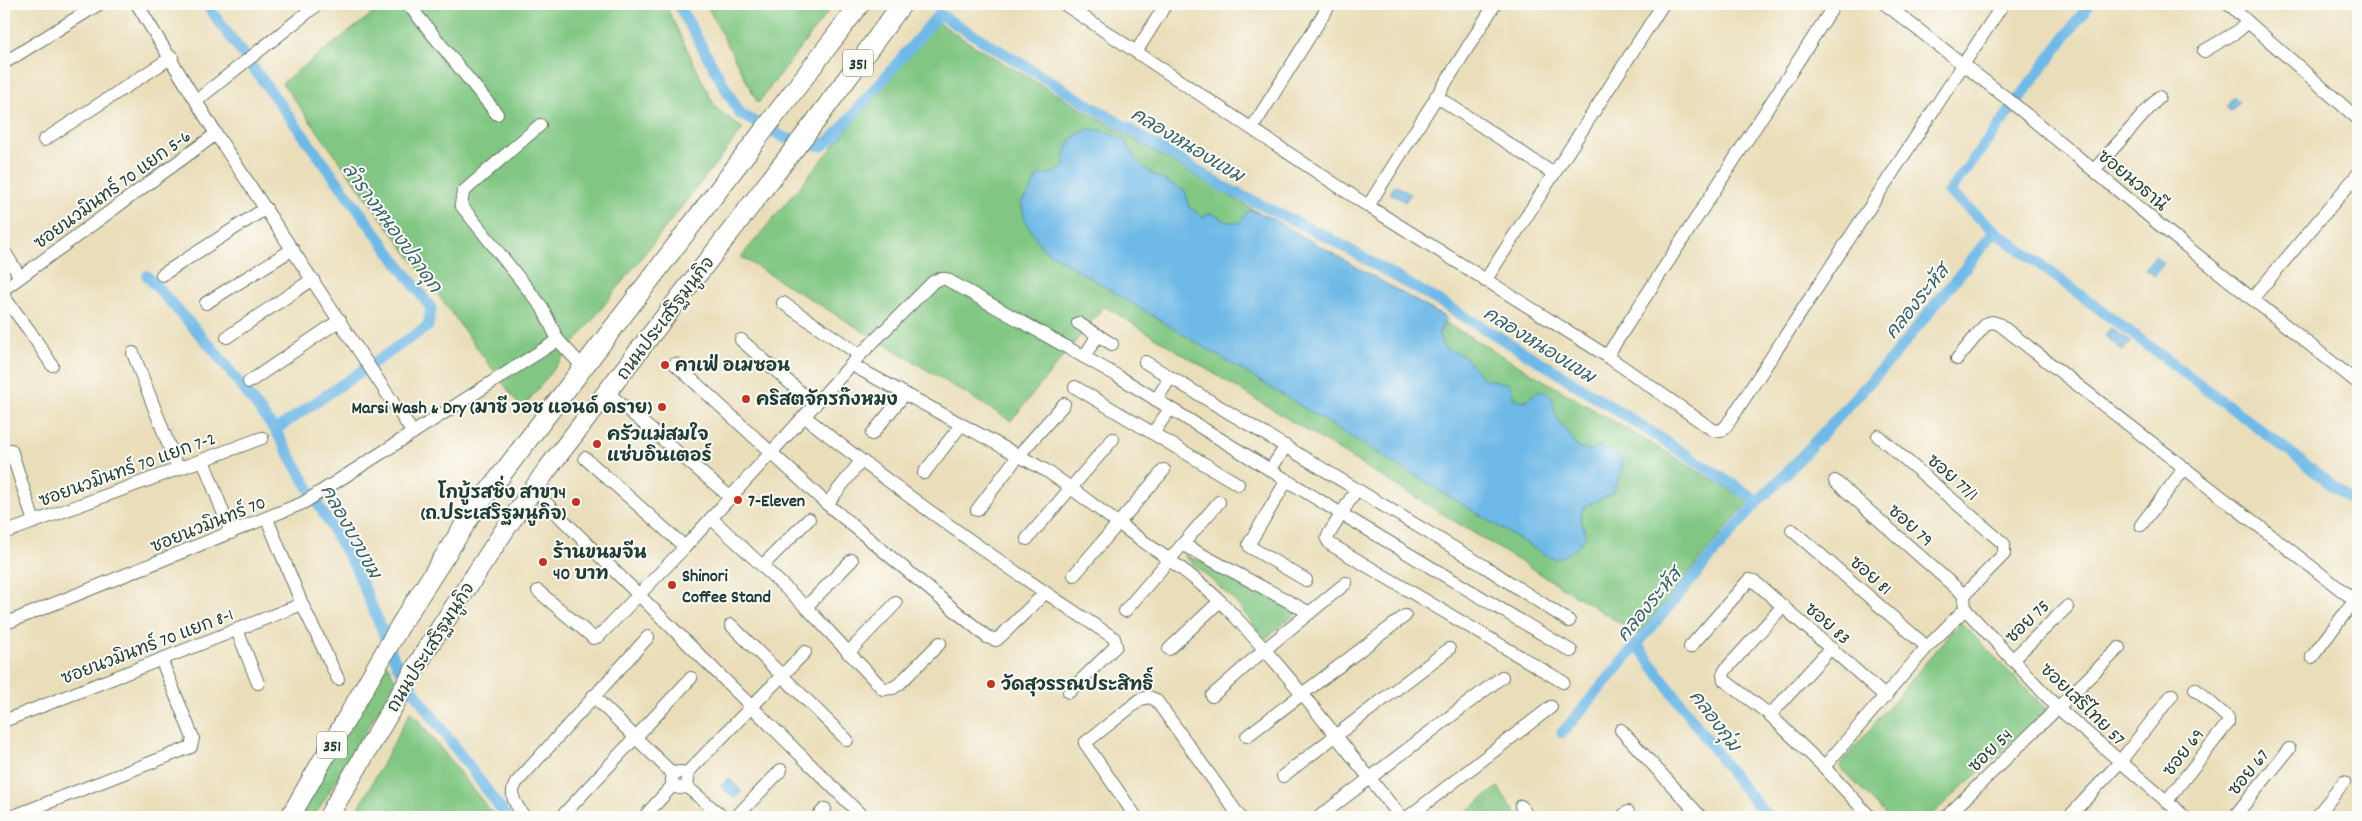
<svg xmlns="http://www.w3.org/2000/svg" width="2362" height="821" viewBox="0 0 2362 821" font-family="Dekko,'Playpen Sans Thai',sans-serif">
<rect width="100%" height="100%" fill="#fdfcf7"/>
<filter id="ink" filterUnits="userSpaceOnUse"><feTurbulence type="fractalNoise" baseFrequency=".02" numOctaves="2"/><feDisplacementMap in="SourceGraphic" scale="10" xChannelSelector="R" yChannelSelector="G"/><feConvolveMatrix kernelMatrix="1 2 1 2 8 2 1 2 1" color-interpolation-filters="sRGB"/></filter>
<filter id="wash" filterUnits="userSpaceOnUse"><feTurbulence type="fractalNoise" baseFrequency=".0096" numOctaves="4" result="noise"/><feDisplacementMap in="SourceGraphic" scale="20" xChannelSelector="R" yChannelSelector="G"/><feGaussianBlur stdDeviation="1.12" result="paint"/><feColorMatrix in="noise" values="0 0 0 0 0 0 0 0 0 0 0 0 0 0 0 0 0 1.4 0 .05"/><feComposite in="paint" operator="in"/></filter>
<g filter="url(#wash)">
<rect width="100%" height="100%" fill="#eadeba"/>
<g fill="#81c783" stroke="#50825c">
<path d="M385 4H665L715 107 743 129 522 409 282 83Z"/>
<path d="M706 4H826L831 8 758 103Z"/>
<path d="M937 22 973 45 1749 501 1638 634 1104 306 1011 421 741 257Z"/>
<path d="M1183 555 1209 564 1301 610 1265 639 1232 598Z"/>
<path d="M1960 622 2047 710 1929 817H1888L1839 766Z"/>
<path d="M387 664 396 681 314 817H298Z"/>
<path d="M411 711 495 817H354Z"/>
<path d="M1498 787 1518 817H1459Z"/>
</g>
<g fill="#6eb9e7" stroke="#467b8e">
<path d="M2234 97 2240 101 2231 111 2226 107Z"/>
<path d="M1088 129 1104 131 1126 141C1139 174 1159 175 1186 192L1188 206 1202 217 1212 213 1228 222 1239 223 1249 210 1269 217 1446 318 1439 334 1444 348 1464 356 1484 379 1510 384 1514 399 1524 401 1540 390 1553 397C1553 425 1568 425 1577 448L1590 451 1599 447 1613 451 1622 460V472L1612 494 1585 506 1580 517 1586 535C1578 548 1570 554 1555 559L1547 556 1043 249 1025 221 1021 202 1030 192 1038 175 1053 173 1065 167C1065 145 1068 138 1088 129Z"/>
<path d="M1395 185 1410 194 1405 202 1390 193Z"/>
<path d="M2155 256 2164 263 2154 276 2145 269Z"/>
<path d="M2111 328 2130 342 2123 351 2105 336Z"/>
<path d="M729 778 742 792 734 799 721 786Z"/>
</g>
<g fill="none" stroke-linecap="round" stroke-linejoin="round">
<g stroke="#6eb9e7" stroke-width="11">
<path d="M206 4 431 308 428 326 275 430"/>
<path d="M678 4 740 114 785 138 822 146 833 138 939 14 1226 188 1331 239 1447 306 1557 372 1758 501"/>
<path d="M1995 231 1949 192 2090 4"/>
<path d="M147 276 213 349 275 430 356 569 397 665 425 707 507 817"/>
<path d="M1636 643 1735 778 1768 817"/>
<path d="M1562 733 1758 501 1779 481 1892 358 1995 231 2281 445 2358 506"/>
</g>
</g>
</g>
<g filter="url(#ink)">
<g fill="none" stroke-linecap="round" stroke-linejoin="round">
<g stroke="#667563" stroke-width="14">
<g id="minor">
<path d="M137 4 216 134 413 433"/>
<path d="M408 4 497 114"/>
<path d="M1064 4 1368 206 1607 356 1713 430 1721 431 1727 425 2003 4"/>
<path d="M1885 4 2009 100 2162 227 2358 383"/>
<path d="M2229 4 2248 22"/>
<path d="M2204 51 2238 31 2248 22 2358 119"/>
<path d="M1136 52 1166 4"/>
<path d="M4 63 99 4"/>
<path d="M1436 96 1554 174"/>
<path d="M197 100 318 4"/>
<path d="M540 125 463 192 461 205 542 307 558 340 583 367"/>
<path d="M1252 128 1330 4"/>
<path d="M44 140 172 57"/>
<path d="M2094 170 2159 97"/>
<path d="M1368 206 1495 4"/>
<path d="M4 251 20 277"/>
<path d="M162 275 266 208"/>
<path d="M1485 281 1663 4"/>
<path d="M4 289 216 134"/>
<path d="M4 297 29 330 52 365"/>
<path d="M2252 299 2358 174"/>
<path d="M206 303 293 249"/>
<path d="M783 303 860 355"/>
<path d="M1078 323 1112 344"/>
<path d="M227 337 313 279"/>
<path d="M741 340 815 405"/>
<path d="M133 353 178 469"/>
<path d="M1607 356 1835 4"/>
<path d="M1084 357 1098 335"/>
<path d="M1957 359 1986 324 1992 322 1999 324 2358 603"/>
<path d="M1145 362 1484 566 1569 621"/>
<path d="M675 364 827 504 987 637 996 640 1000 637 1045 593"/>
<path d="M852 365 1045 470C1071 487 1094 506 1119 524 1153 549 1190 572 1221 602 1286 669 1342 745 1401 817"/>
<path d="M249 382 340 320"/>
<path d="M1075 387 1238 484"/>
<path d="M608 393 730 497"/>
<path d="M1156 400 1170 378"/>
<path d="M805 417C904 495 1008 569 1114 638L1116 646 1069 692"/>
<path d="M1153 433 1170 409"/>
<path d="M872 434 904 395"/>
<path d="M1878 436 2004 544V554L1964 595 1965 609"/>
<path d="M11 450 34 522"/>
<path d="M585 458 685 547"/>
<path d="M203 460 231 533"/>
<path d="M1270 470 1286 446"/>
<path d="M924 473 961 425"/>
<path d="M1287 480 1249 544 1250 547 1306 580"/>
<path d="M1835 481 1964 595"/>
<path d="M1356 490 1329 534 1327 539 1330 544 1563 682"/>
<path d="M544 501 863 817"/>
<path d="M827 504 861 461"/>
<path d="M977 510 1018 456 1064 404"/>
<path d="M711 518 806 607 883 689 893 688 899 684 940 643"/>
<path d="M267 519 302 604 338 679"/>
<path d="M2141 525 2184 469"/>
<path d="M1792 530 1927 647"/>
<path d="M4 533 262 438"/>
<path d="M1027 539 1113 439"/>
<path d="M1184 545 1310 613"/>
<path d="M763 565 809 519"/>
<path d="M1074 575 1164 470"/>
<path d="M538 591 590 635 593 638 599 636 685 547 860 355 933 282 939 279H946L1116 375 1340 513 1571 651"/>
<path d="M1783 606 1726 669 1723 675 1724 680 1770 715 1824 767 1870 817"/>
<path d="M806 607 852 560"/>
<path d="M1965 609 2058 708 2185 817"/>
<path d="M1125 611 1219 502"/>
<path d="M4 624 303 503 558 340"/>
<path d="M731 625 847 740"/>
<path d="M237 630 258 683"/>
<path d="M1690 647 1749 580 1754 581 1886 697"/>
<path d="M1169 649 1220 601"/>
<path d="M848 653 896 603"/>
<path d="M2312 657 2354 601"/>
<path d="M2012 660 2067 607"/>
<path d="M593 696 674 775"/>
<path d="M1212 696 1264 650 1346 583"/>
<path d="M1770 715 1831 648"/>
<path d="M4 721 302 604"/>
<path d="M1621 730 1701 817"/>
<path d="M1247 736 1405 616"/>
<path d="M1824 767 1927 647 1965 609"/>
<circle cx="680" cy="780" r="8"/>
<path d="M686 774 805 652"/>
<path d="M1283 776 1449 649"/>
<path d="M686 786 723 817"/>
<path d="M2166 802 2228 723V718L2195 689"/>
<path d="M1521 806 1528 817"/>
<path d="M11 817 191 747 193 738 161 659"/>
<path d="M524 817C517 805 508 797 516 783L648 637"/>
<path d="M561 817 691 678"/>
<path d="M644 817 673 785"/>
<path d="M736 817 781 770"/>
<path d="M817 817 825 809"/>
<path d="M1136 817 1085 743 1141 699 1149 697 1156 700 1240 817"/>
<path d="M1319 817 1502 677"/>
<path d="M1408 817 1551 707"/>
<path d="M1621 817 1628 812"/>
<path d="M1946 817 2119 648"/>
<path d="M2069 817 2119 763 2172 695"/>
<path d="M2234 817 2289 749"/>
<path d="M2316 817 2344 782"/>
</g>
</g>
<g stroke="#667563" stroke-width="21">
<g id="primary">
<path d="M290 817 401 624 473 512 860 4"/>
<path d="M328 817 428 647 506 528 546 471 815 122 902 4"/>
</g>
</g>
<use href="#minor" stroke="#fff" stroke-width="12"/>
<use href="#primary" stroke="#fff" stroke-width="19"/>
</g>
</g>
<g fill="#c8321e" stroke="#fdfcf7" stroke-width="2">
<circle cx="665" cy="365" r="5"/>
<circle cx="746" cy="399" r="5"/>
<circle cx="662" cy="407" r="5"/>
<circle cx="597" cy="444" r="5"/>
<circle cx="738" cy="500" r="5"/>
<circle cx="576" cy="502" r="5"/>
<circle cx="543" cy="562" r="5"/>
<circle cx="672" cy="585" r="5"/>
<circle cx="991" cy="684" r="5"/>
</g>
<g text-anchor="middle" stroke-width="4" stroke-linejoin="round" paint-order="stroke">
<g fill="#fdfcf7" stroke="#62766e" stroke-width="1">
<rect x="843" y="49.5" width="30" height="27" rx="4"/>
<rect x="317" y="731.5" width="30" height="27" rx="4"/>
</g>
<g font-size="16" font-weight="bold" fill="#1f3d34">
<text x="858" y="69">351</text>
<text x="332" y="751">351</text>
</g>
<g font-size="18" fill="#1f3d34" stroke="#fdfcf7">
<text transform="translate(2133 180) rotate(40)" y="6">ซอยนวธานี</text>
<text transform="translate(112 189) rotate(-36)" y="6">ซอยนวมินทร์ 70 แยก 5-6</text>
<text transform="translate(665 318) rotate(-53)" y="6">ถนนประเสริฐมนูกิจ</text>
<text transform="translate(127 469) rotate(-20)" y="6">ซอยนวมินทร์ 70 แยก 7-2</text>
<text transform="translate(1953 477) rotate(41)" y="6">ซอย 77/1</text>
<text transform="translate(208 524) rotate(-22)" y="6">ซอยนวมินทร์ 70</text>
<text transform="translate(1911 525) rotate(42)" y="6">ซอย 79</text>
<text transform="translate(1871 575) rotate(41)" y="6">ซอย 81</text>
<text transform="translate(2027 621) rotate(-44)" y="6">ซอย 75</text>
<text transform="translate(1828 623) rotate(41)" y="6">ซอย 83</text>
<text transform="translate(147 646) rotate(-21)" y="6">ซอยนวมินทร์ 70 แยก 8-1</text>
<text transform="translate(430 647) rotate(-58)" y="6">ถนนประเสริฐมนูกิจ</text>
<text transform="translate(2083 704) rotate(44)" y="6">ซอยเสรีไทย 57</text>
<text transform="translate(1990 750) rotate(-44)" y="6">ซอย 54</text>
<text transform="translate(2183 752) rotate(-52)" y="6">ซอย 69</text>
<text transform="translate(2248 772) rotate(-51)" y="6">ซอย 67</text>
</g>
<g font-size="18" font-weight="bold" fill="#1f3d34" stroke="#fdfcf7" text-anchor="start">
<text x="675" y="371">คาเฟ่ อเมซอน</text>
<text x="756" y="405">คริสตจักรก๊งหมง</text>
<text x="652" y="413" text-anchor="end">Marsi Wash &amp; Dry (มาชี วอช แอนด์ ดราย)</text>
<text x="607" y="440">ครัวแม่สมใจ<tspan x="607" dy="21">แซ่บอินเตอร์</tspan></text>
<text x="566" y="498" text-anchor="end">โกบู้รสซิ่ง สาขา4<tspan x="566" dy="21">(ถ.ประเสริฐมนูกิจ)</tspan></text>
<text x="748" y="506">7-Eleven</text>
<text x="553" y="558">ร้านขนมจีน<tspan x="553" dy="21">40 บาท</tspan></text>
<text x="682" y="581">Shinori<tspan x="682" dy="21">Coffee Stand</tspan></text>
<text x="1001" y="690">วัดสุวรรณประสิทธิ์</text>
</g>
<g font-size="19" font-style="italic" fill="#37626a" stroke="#fdfcf7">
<text transform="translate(1188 144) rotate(31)" y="7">คลองหนองแขม</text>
<text transform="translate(393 227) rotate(54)" y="7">ลำรางหนองปลาดุก</text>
<text transform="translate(1916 301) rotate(-51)" y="7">คลองระหัส</text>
<text transform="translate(1540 344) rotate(32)" y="7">คลองหนองแขม</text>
<text transform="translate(352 531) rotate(61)" y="7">คลองบวบขม</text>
<text transform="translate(1648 604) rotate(-50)" y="7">คลองระหัส</text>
<text transform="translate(1716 720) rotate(53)" y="7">คลองกุ่ม</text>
</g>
</g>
<rect width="2362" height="821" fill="none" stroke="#fdfcf7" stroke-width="20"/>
</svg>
